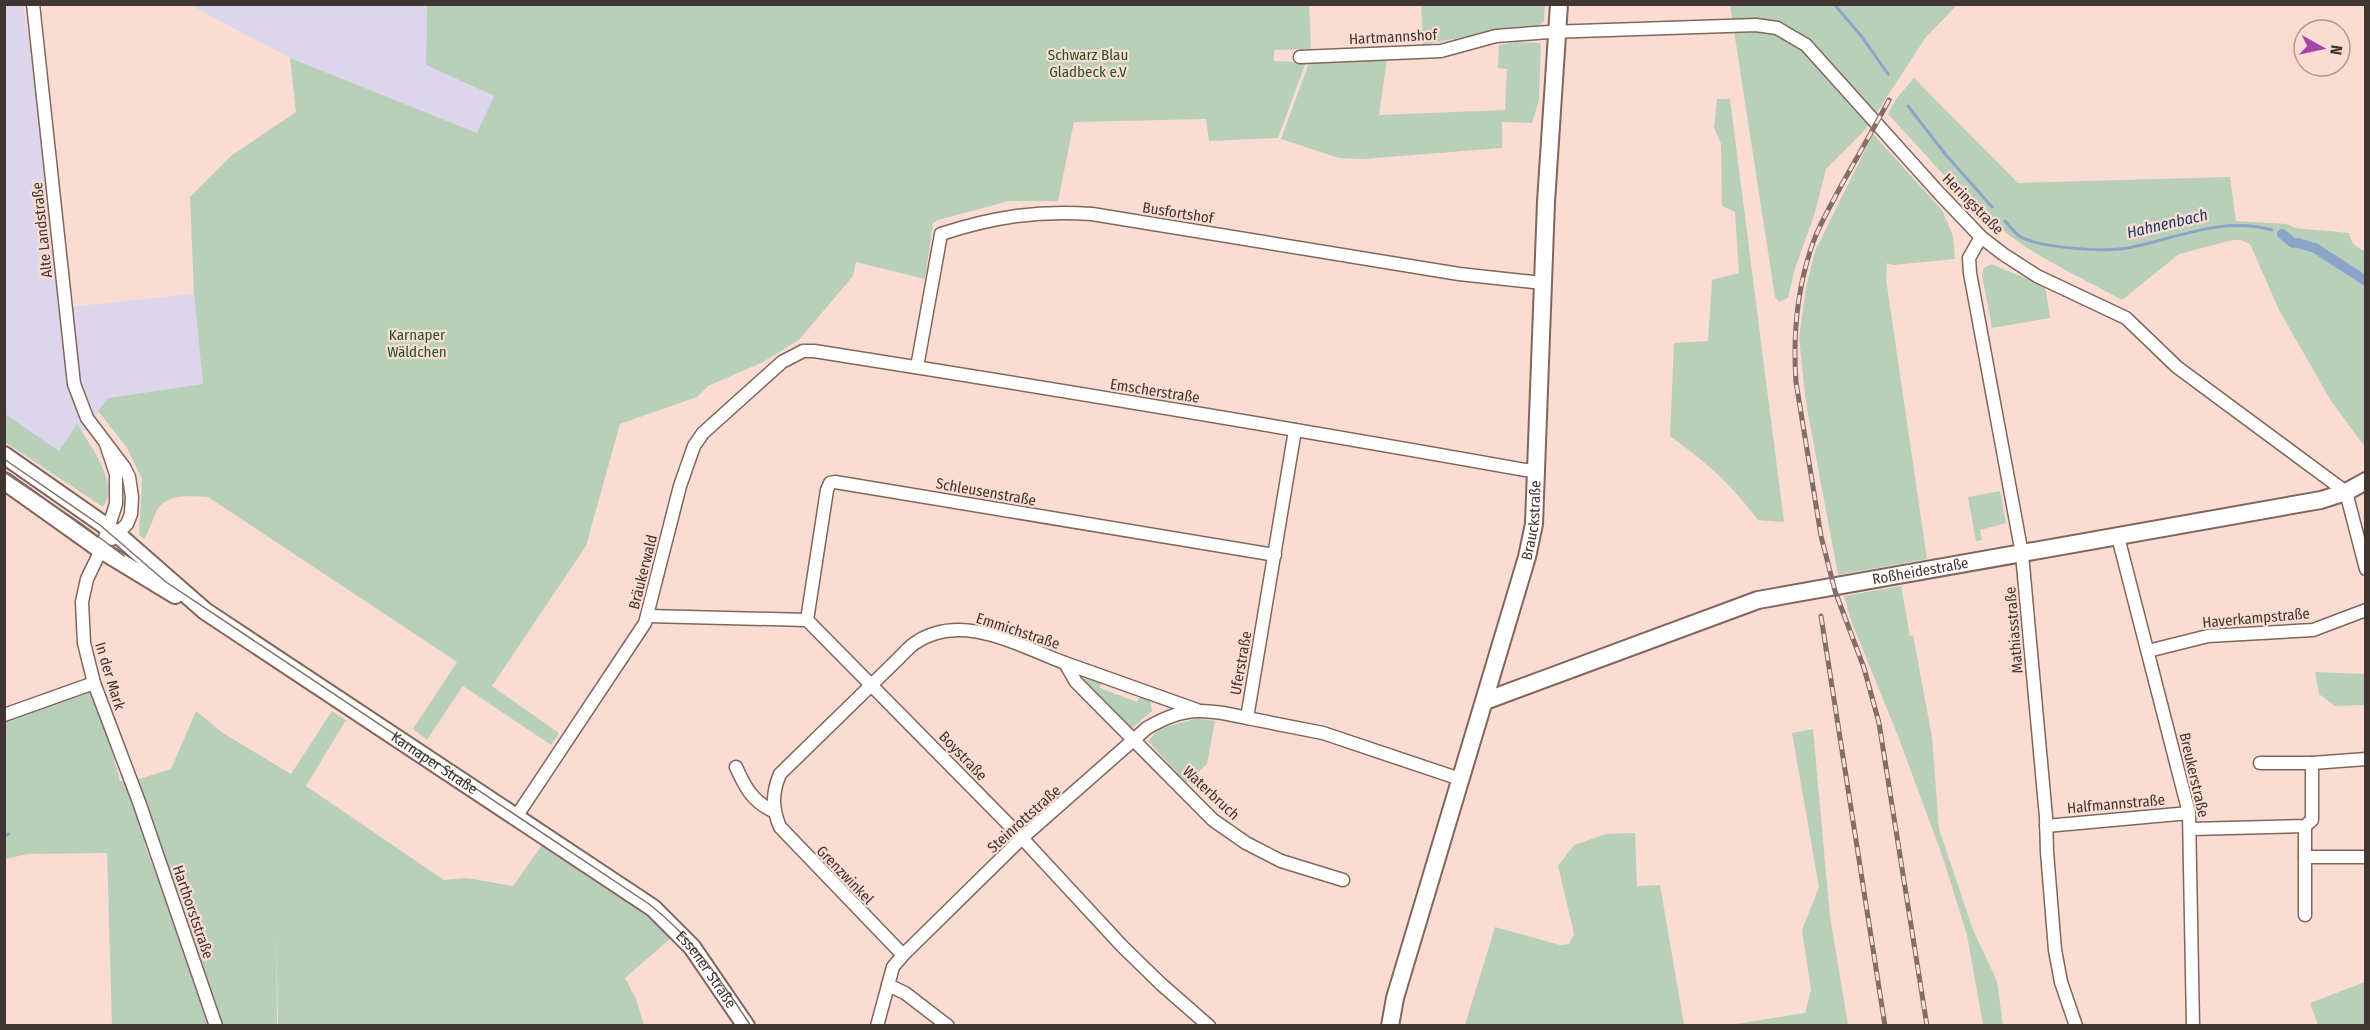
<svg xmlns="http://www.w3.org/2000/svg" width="2370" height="1030" viewBox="0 0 2370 1030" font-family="'Fira Sans Condensed',sans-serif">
<rect width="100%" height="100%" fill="#fbdcd2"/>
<g fill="#dcd6ec">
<path d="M4 5H23L48 155 67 307 194 294 203 384 108 398 61 464 5 427Z"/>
<path d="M190 5H427L426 65 494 96 477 133 290 58Z"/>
</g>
<g fill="#b8d0ba">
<path d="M427 5H1309L1311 49 1274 50V61L1306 62 1278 138 1209 141 1206 119 1074 122 1058 201H1009L938 220 933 223 925 279 856 262 853 276 799 340 761 363 708 386 697 397 620 424 586 546 492 686 559 733 551 745 463 686 427 740 413 729 457 662 208 497C190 496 165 493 156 512 152 522 149 530 144 539L139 535 142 479 127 448 98 411 108 398 203 384 194 294 190 197 231 156 296 112 290 58 477 133 494 96 426 65Z"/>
<path d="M1421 5H1545L1544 21 1536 29 1485 33 1423 45Z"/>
<path d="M1730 5H1957L1926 37 1866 129 1826 169 1814 216 1795 268 1788 298 1779 302 1775 297Z"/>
<path d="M1516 42 1541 43 1539 100 1532 123 1502 122V148L1363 159 1339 158 1281 139 1310 60 1387 59 1379 115 1505 110 1507 69 1498 68 1499 45Z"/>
<path d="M1914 78 2018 183 2230 177 2236 221 2287 224 2295 228 2349 233C2351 244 2356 247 2365 251V447L2331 401 2279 310 2250 244 2240 240H2233L2179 254 2122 300C2088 281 2052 265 2020 243 1970 208 1929 158 1888 114L1896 99Z"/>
<path d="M1717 99H1730L1784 522 1758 520C1729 482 1708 464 1670 436L1674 343 1708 341 1712 280 1739 273 1735 212 1722 206 1721 144 1714 128Z"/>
<path d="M1873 134 1942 210 1953 236 1955 259 1893 265 1887 263 1886 279 1927 559 1838 575 1806 403 1799 338 1806 288 1815 251Z"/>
<path d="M1991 264 2045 286 2050 318 1992 328 1982 275 1984 268Z"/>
<path d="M5 414 59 451 77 424C90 446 120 482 103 507L5 442Z"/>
<path d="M2000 491 2006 523 1980 530 1982 540 1976 541 1968 497Z"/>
<path d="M1901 586 1910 636 1913 635 1932 737 1939 829 1973 930 1997 981 2003 1025H1983L1967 935 1943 858 1898 736 1852 623 1844 596Z"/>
<path d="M2315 672 2365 674V705L2335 706 2319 694Z"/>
<path d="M1084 676 1101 680 1100 688 1137 702 1140 695 1150 699 1152 711 1130 730 1083 682Z"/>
<path d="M94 683 120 781 136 780 171 769 196 711 223 733 291 774 332 711 346 720 306 786 444 880 467 878 513 886 547 838 678 932 625 978 636 999 644 1025H278L276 932 277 1025H221L156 843H144L213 1025H112L107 853 28 854 5 859V715Z"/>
<path d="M1198 718 1215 721 1207 764 1186 783 1148 741 1159 729Z"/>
<path d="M1813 729 1830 917 1848 1025H1729L1805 1013 1811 990 1802 930 1819 887 1792 733Z"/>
<path d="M1635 833 1637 886 1660 885 1684 1025H1465L1495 927 1560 945 1569 944 1574 934 1558 866 1574 845 1606 834Z"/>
<path d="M2365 982V1025H2318L2310 1003Z"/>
</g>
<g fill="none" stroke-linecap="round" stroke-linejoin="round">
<g stroke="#8aa5c9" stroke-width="3">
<path d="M1834 4 1862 37 1888 74"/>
<path d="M1908 106 1946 155 1992 207"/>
<path d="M2005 221C2010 226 2015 234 2021 237 2040 248 2105 252 2127 248 2176 239 2220 216 2272 230"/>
<path d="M4 836 9 834"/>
</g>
<g stroke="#8aa5c9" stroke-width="10">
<path d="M2282 234 2293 243"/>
<path d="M2298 243 2315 248 2366 281"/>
</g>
<g stroke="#80665d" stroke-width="15">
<g id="street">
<path d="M33 4 74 384 87 418 124 467 129 477 132 497 131 514 127 524 112 539"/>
<path d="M1300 57 1441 51 1496 36 1549 32 1756 25 1777 28 1806 45 1939 193 1981 237 2003 254 2037 276 2126 318 2177 367 2346 492 2366 569"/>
<path d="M1981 237 1969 258 1970 273 2022 554 2046 817 2047 852 2055 950 2061 982 2076 1026"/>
<path d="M917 367 941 234C993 217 1038 210 1092 214L1459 274 1543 283"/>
<path d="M1295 430 1247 718 1323 733 1460 779"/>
<path d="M106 444 116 474V504L101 550 87 579 82 602 84 643 94 683 139 802 216 1026"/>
<path d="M2118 537 2189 813 2193 1026"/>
<path d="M648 616 807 620 1022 838 1122 946 1161 984 1209 1026"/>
<path d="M807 620 827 490 830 483 835 482 1275 555"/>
<path d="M2148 651 2208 636 2313 630 2366 610"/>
<path d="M1197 710 1065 663 1076 682 1213 820 1246 843 1281 861 1343 880"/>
<path d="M4 715 94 683"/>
<path d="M2260 763H2312"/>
<path d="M736 767C745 787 752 801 773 811"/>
<path d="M516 817 645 623 680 486 694 446 703 433 782 362 803 351H814C1055 389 1296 429 1537 472"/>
<path d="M2046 826 2189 813"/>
<path d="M2305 826V915"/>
<path d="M2191 829 2305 826 2312 820V763L2366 759"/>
<path d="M2305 857H2366"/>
<path d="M903 955 780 827C772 808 772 793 780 774L898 659C903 654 909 647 915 643 962 611 1019 646 1065 663"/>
<path d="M888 985 905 993 948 1026"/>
<path d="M877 1026 893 967 903 955 1022 838 1147 728C1186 705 1205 709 1247 718"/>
</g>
</g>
<g stroke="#80665d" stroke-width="20">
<g id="secondary">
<path id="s1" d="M4 455 117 534 205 611 653 908 692 947 746 1026"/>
<path d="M4 481 101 550 175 595"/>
<path id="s2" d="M1485 701 1758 600 2321 500 2346 492 2366 481"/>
<path id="s3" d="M1390 1026 1395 998 1527 557 1534 524 1546 202 1559 4"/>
</g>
</g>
<use href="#street" stroke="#fff" stroke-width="12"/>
<use href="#secondary" stroke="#fff" stroke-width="16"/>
<g stroke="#816e68" stroke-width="1.5">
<path d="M4 459 100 525 166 582 649 904C695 940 719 978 751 1026"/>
<path d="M4 472 79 522 124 556"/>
</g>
<g stroke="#816e68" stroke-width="5">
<g id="rail">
<path d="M1889 100C1874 128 1858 156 1842 184 1830 207 1816 230 1809 255 1796 297 1793 338 1796 382L1821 536 1835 591 1864 668 1879 723 1927 1026"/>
<path d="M1821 616 1885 1026"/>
</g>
</g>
<use href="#rail" stroke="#fbdcd2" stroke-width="3" stroke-dasharray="9" stroke-linecap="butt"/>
</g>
<g text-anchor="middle" stroke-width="4.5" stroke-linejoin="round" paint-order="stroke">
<g font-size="15" fill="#413531" stroke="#fbdcd2">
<text transform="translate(1393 37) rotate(-3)" y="5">Hartmannshof</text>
<text transform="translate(1973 204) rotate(45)" y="5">Heringstraße</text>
<text transform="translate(1178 213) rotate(9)" y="5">Busfortshof</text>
<text transform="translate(42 230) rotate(-96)" y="5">Alte Landstraße</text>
<text transform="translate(1155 391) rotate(9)" y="5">Emscherstraße</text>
<text transform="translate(986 492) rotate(10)" y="5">Schleusenstraße</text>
<text dy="5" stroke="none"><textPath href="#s3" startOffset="526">Brauckstraße</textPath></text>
<text transform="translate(643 572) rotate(-76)" y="5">Bräukerwald</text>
<text dy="5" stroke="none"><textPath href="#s2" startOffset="456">Roßheidestraße</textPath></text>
<text transform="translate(2256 618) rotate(-5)" y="5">Haverkampstraße</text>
<text transform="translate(2014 630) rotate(-95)" y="5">Mathiasstraße</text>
<text transform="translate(1018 631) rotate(18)" y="5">Emmichstraße</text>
<text transform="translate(1241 663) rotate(-80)" y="5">Uferstraße</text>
<text transform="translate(110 676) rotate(73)" y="5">In der Mark</text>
<text transform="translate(963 756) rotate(46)" y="5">Boystraße</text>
<text dy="5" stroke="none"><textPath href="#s1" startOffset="530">Karnaper Straße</textPath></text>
<text transform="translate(2194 775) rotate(77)" y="5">Breukerstraße</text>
<text transform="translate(1211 793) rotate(43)" y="5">Waterbruch</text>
<text transform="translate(2116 804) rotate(-5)" y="5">Halfmannstraße</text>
<text transform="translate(1024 819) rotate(-42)" y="5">Steinrottstraße</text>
<text transform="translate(845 875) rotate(46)" y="5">Grenzwinkel</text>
<text transform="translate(193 912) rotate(71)" y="5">Harthorststraße</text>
<text dy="5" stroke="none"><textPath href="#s1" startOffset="874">Essener Straße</textPath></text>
</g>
<g font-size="15" fill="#205629" stroke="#fbdcd2">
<text x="1088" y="60">Schwarz Blau<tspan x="1088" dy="17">Gladbeck e.V</tspan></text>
<text x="417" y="340">Karnaper<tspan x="417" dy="17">Wäldchen</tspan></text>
</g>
<g font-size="16" font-style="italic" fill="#163a69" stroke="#fbdcd2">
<text transform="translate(2167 223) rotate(-13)" y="6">Hahnenbach</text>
</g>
</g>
<rect width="2370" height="1030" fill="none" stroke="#413531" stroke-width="12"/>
<g transform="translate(2322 48) rotate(98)"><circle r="28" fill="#fbdcd2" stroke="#b19992" stroke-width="1.5"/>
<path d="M0-4.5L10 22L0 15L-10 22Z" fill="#a945aa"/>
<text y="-9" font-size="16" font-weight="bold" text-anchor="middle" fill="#413531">N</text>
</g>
</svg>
